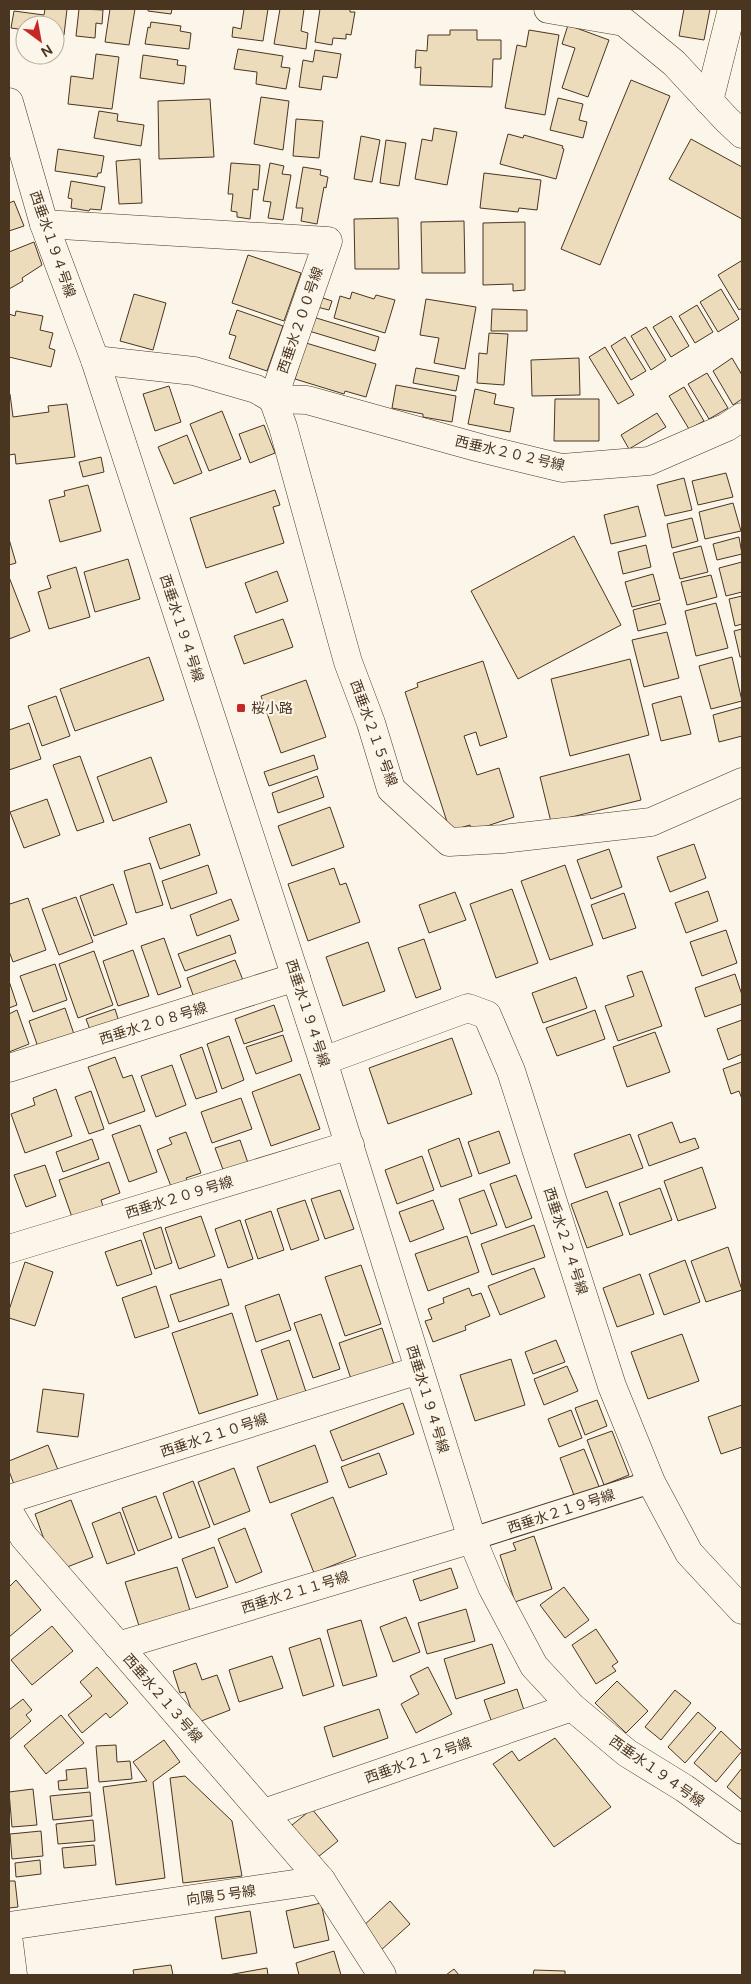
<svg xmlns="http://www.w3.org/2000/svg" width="751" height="1984" viewBox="0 0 751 1984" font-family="'DM Sans','Noto Sans JP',sans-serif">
<rect width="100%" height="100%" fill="#fbf6e9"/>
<g fill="#ecdcbc" stroke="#4a3520">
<path d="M45 9H67L64 35 55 34V25H25V30L11 28 14 11 44 15Z"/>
<path d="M79 9 103 10 102 24 96 23 95 38 76 36Z"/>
<path d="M110 9H135L129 45 105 42Z"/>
<path d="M148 9H172L171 14 148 11Z"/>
<path d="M242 9H268L263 41 232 37 233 27 241 29 244 9Z"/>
<path d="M280 9H304L301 31 308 33 306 49 274 44Z"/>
<path d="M320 9H350V12H355L351 35 346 34V39L333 38 332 45 315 42Z"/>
<path d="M684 9H710L704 40 679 36Z"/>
<path d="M151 22 181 26 180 31 191 33 189 49 145 44 148 27 150 28Z"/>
<path d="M568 25 609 40 588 97 562 88 575 48 562 44Z"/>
<path d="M450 30H477V40H501V59H493L492 87 420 85 421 67 415 68 416 50 427 51 428 35H450Z"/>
<path d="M529 30 559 35 545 115 505 108 517 45 526 47Z"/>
<path d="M238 49 283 56 281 67 290 68 286 89 256 84 257 72 234 69Z"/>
<path d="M315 50 341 54 337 78 323 76 321 90 299 87 303 60 313 62Z"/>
<path d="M96 54 119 57 112 109 68 104 71 76 93 79Z"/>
<path d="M143 55 178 60 177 65 186 66 184 84 140 78Z"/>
<path d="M631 80 670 96 600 265 561 249Z"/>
<path d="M261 97 289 101 283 150 254 144Z"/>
<path d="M558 98 583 104 579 120 587 122 583 138 550 130Z"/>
<path d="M210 99 214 157 159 159 158 101Z"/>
<path d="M99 111 118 114 117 121 144 125 141 146 94 138Z"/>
<path d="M296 119 323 121 319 158 293 156Z"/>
<path d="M434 128 457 132 447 185 415 179 422 139 432 141Z"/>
<path d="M508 134 523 138 524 135 563 146 562 148 564 149 556 179 500 164Z"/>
<path d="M361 136 380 140 372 182 354 179Z"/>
<path d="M691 139 742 167V219L669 179Z"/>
<path d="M386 140 406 143 399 186 380 183Z"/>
<path d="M58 149 104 156 101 173H98L97 177 55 171Z"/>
<path d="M140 159 142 203 119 204 116 161Z"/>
<path d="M231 163 260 165 258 190 253 189 250 219 237 217V212L231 211 233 194H228Z"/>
<path d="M270 163 284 166 282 174 291 175 283 220 268 218 271 202 263 201Z"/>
<path d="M303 167 321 170 320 175 328 177 326 188 324 187 317 224 301 221 303 208H296Z"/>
<path d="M484 173 541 180 537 210 519 208 518 212 480 208Z"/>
<path d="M71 181 105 187 101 210 90 209 89 211 71 208 72 199 68 198Z"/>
<path d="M14 201 24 226 9 231V203Z"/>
<path d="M398 218 399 269H355L354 219Z"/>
<path d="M464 221 465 273H422L421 222Z"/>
<path d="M525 222V290L513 291V284L483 285V223Z"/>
<path d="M34 242 42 265 22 278 23 281 9 289V252Z"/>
<path d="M248 255 301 273 284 321 232 303Z"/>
<path d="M741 261 742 264V308L739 310 718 275Z"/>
<path d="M721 289 739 319 718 332 700 302Z"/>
<path d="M352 292 374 299 376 295 395 300 385 333 334 318 340 296 350 299Z"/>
<path d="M134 294 166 303 153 350 120 341Z"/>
<path d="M320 297 332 301 329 310 317 307Z"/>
<path d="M426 299 476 307 465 369 434 363 439 338 420 335Z"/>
<path d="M697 305 713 332 695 343 679 316Z"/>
<path d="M492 309 527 310V331H491Z"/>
<path d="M237 310 283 326 267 371 229 358 236 336 229 334Z"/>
<path d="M16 311 43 316 40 330 53 333 49 348 55 350 51 367 9 357V314L15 316Z"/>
<path d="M671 316 689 346 671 357 653 327Z"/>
<path d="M313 317 379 337 375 351 309 331Z"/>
<path d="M646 327 666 360 651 370 631 336Z"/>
<path d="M489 333 508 334 504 385 477 383 479 353 487 354Z"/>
<path d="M625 337 646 371 631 380 611 346Z"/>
<path d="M306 343 376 364 366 397 345 391 344 394 295 379Z"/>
<path d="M605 347 634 395 618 404 589 357Z"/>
<path d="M579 358 580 395 532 396 531 360Z"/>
<path d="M732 358 742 375V399L733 405 713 371Z"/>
<path d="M416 368 459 376 456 391 413 383Z"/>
<path d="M707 373 728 408 709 419 688 384Z"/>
<path d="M396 385 456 396 452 422 423 417V414L392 408Z"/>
<path d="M169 386 181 422 155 431 143 394Z"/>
<path d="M684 387 704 421 689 429 669 396Z"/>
<path d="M475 389 496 394 494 404 514 408 510 432 468 424Z"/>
<path d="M10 394 13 417 49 412 48 406 67 404 75 457 16 464 15 454 9 455V395Z"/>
<path d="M555 399H599V441H554Z"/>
<path d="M222 411 241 459 209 471 190 424Z"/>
<path d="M657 413 666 427 629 449 621 435Z"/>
<path d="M264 425 275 453 250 463 239 434Z"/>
<path d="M187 435 202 473 174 484 158 447Z"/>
<path d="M101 457 104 472 83 477 79 462Z"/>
<path d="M726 473 733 497 698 505 692 481Z"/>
<path d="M684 478 692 510 665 516 657 485Z"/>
<path d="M88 485 101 531 60 542 49 500 65 496 64 491Z"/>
<path d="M275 490 280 505 273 507 284 543 206 568 190 518Z"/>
<path d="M733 503 741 531 705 539 699 512Z"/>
<path d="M638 506 646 536 611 544 604 515Z"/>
<path d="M692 518 698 541 672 548 667 524Z"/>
<path d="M574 536 621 625 518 679 471 591Z"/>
<path d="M739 537 742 554 717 560 713 544Z"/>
<path d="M9 539 16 563 9 565Z"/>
<path d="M646 545 651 567 623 574 618 552Z"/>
<path d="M701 546 708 572 680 579 673 553Z"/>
<path d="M128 559 140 599 95 612 84 572Z"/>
<path d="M742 562V592L726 596 719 568Z"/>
<path d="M76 567 90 617 49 629 38 592 51 588 47 576Z"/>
<path d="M277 571 288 601 256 613 245 583Z"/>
<path d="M653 574 660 600 632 607 625 582Z"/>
<path d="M711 575 717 597 687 605 681 582Z"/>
<path d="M9 577 30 631 9 639Z"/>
<path d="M742 596V624L735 626 729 599Z"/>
<path d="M660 603 666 624 638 631 633 610Z"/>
<path d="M716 603 728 648 696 656 685 611Z"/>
<path d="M283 619 293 647 244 664 234 636Z"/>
<path d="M742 629V657H740L734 631Z"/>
<path d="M667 632 679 678 644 687 632 640Z"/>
<path d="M149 657 164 700 75 731 60 689Z"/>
<path d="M732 657 742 701 711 709 699 666Z"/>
<path d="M630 659 649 735 570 756 551 679Z"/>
<path d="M483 661 507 737 480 746 476 732 464 736 477 775 499 768 514 817 472 831 470 825 450 831 405 692 418 687 417 683Z"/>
<path d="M306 680 326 737 281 753 261 696Z"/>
<path d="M56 696 70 736 42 746 28 706Z"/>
<path d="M681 696 691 734 661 741 652 704Z"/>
<path d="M742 707V736L719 742 713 715Z"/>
<path d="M29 723 41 759 9 770V730Z"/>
<path d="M629 754 641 800 551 822 540 777Z"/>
<path d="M314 755 318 769 269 786 264 772Z"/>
<path d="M80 756 104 822 77 831 53 765Z"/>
<path d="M151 757 167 802 113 821 97 777Z"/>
<path d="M317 776 324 797 278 813 272 793Z"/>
<path d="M47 799 60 835 24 848 10 812Z"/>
<path d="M330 807 344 847 292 866 278 826Z"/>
<path d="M190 824 200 855 160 869 149 838Z"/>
<path d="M694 844 706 878 670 892 657 857Z"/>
<path d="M609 849 622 887 591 899 577 860Z"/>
<path d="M150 863 163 905 136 913 124 871Z"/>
<path d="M208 865 217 893 171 909 162 881Z"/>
<path d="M565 865 593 945 550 960 521 881Z"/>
<path d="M334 868 340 885 346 883 360 922 308 941 288 884Z"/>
<path d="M113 884 127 924 94 936 80 896Z"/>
<path d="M512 889 538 963 496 978 470 904Z"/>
<path d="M708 891 718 921 686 933 675 903Z"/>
<path d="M455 892 466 920 429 933 419 905Z"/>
<path d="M624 893 636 928 603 939 591 905Z"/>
<path d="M76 897 93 942 59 955 42 909Z"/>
<path d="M28 898 46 950 13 962 9 951V901L10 904Z"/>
<path d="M231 899 239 920 197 936 190 915Z"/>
<path d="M726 930 737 963 702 976 690 942Z"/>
<path d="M230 935 236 953 185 971 178 954Z"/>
<path d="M164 938 181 987 158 995 141 946Z"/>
<path d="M424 939 441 989 416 998 398 948Z"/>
<path d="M368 942 385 991 343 1006 326 957Z"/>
<path d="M133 950 149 996 118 1006 103 961Z"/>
<path d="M94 951 113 1005 78 1018 59 964Z"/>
<path d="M235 960 246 988 197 1006 187 978Z"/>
<path d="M55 964 67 1000 33 1012 20 976Z"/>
<path d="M642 971 662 1026 618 1041 605 1006 634 996 627 976Z"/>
<path d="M735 974 742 995V1004L705 1017 695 988Z"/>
<path d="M576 977 587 1008 543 1023 532 993Z"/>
<path d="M9 981 17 1005 9 1008Z"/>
<path d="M274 1005 283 1031 244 1044 235 1019Z"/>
<path d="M65 1008 75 1037 39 1050 29 1021Z"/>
<path d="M115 1009 120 1025 92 1035 86 1019Z"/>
<path d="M17 1010 29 1044 9 1052V1014Z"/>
<path d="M595 1010 605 1039 557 1056 546 1028Z"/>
<path d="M742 1020V1054L728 1060 717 1029Z"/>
<path d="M655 1032 670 1072 627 1087 613 1047Z"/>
<path d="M283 1035 292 1061 256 1074 246 1047Z"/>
<path d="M229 1036 244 1080 222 1089 207 1044Z"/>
<path d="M452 1038 472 1094 388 1124 369 1068Z"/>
<path d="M202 1047 217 1092 196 1099 180 1055Z"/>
<path d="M115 1057 123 1078 132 1075 145 1111 109 1124 88 1067Z"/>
<path d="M742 1062V1099L739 1091 731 1094 723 1069Z"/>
<path d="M172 1065 186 1105 156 1117 141 1076Z"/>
<path d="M300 1074 320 1129 271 1146 252 1092Z"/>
<path d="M56 1089 72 1136 25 1153 11 1114 35 1105 33 1098Z"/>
<path d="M91 1091 104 1129 89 1134 75 1097Z"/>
<path d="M241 1098 252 1129 212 1143 201 1112Z"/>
<path d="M672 1122 680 1143 695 1138 699 1148 649 1166 638 1135Z"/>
<path d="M140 1125 157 1172 129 1182 112 1135Z"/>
<path d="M499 1131 510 1163 479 1174 468 1142Z"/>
<path d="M186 1132 201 1173 186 1178 188 1183 172 1189 157 1150 172 1144 169 1138Z"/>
<path d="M630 1134 643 1168 586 1188 574 1154Z"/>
<path d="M459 1138 472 1176 441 1187 428 1150Z"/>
<path d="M92 1139 99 1159 63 1172 56 1152Z"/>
<path d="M240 1140 249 1166 225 1175 215 1148Z"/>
<path d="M422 1156 434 1190 397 1204 385 1170Z"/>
<path d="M109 1162 120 1193 101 1200 104 1209 73 1220 59 1180Z"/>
<path d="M45 1165 56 1196 26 1207 14 1175Z"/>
<path d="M702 1167 716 1208 678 1221 664 1181Z"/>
<path d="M516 1175 532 1218 506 1228 490 1184Z"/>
<path d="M660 1188 672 1220 630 1235 619 1203Z"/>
<path d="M340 1190 354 1229 325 1239 311 1199Z"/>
<path d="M484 1190 497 1225 471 1234 459 1199Z"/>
<path d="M607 1191 623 1235 587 1248 571 1204Z"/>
<path d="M305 1200 319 1240 291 1250 277 1209Z"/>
<path d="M433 1200 444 1229 410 1242 399 1212Z"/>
<path d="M271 1211 284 1250 258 1259 245 1220Z"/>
<path d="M201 1216 215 1256 179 1269 165 1228Z"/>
<path d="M240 1220 253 1259 228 1268 215 1229Z"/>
<path d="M534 1225 545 1257 492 1275 481 1244Z"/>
<path d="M161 1227 172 1263 155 1269 143 1233Z"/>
<path d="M467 1236 479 1272 428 1291 415 1254Z"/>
<path d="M141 1240 152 1274 117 1286 105 1252Z"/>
<path d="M728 1247 742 1290 706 1302 691 1261Z"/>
<path d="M685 1260 700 1302 664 1315 649 1274Z"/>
<path d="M25 1262 53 1272 35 1326 9 1318V1310Z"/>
<path d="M361 1265 381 1324 345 1336 325 1277Z"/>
<path d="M534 1268 545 1297 500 1315 488 1286Z"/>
<path d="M640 1274 654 1314 617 1327 603 1288Z"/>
<path d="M221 1279 229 1305 179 1322 170 1295Z"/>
<path d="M156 1286 169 1327 135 1338 122 1298Z"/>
<path d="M469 1288 472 1296 481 1293 490 1316 465 1326 466 1330 433 1342 425 1321 432 1319 428 1309 444 1303 443 1298Z"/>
<path d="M279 1294 291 1330 256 1342 245 1306Z"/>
<path d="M232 1313 258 1395 199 1414 172 1333Z"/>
<path d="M321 1314 340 1369 313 1378 294 1323Z"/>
<path d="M382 1328 394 1365 351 1379 339 1343Z"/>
<path d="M682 1334 699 1381 648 1399 631 1352Z"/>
<path d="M289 1340 306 1392 278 1401 261 1350Z"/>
<path d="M556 1340 565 1362 533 1374 525 1352Z"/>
<path d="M511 1359 525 1405 475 1421 460 1375Z"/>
<path d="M567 1366 578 1391 544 1405 534 1379Z"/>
<path d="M43 1389 84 1394 78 1437 37 1432Z"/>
<path d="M597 1400 607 1426 585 1435 575 1408Z"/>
<path d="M403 1403 414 1434 342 1461 330 1431Z"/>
<path d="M742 1405V1447L721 1454 708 1417Z"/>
<path d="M571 1410 582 1438 559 1447 548 1419Z"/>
<path d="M612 1431 629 1475 604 1485 587 1440Z"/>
<path d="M48 1445 58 1470 15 1487 9 1471V1461Z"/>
<path d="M315 1445 328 1482 270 1503 257 1467Z"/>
<path d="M584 1449 600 1489 575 1498 560 1458Z"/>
<path d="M379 1453 387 1474 349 1488 341 1467Z"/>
<path d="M234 1468 250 1511 214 1525 198 1482Z"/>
<path d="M193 1481 210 1527 179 1538 163 1493Z"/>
<path d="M156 1496 172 1538 138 1551 122 1508Z"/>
<path d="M333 1497 356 1556 314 1573 291 1514Z"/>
<path d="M71 1500 93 1557 62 1569 46 1545 35 1514Z"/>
<path d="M120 1512 135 1554 107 1564 92 1523Z"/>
<path d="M245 1528 262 1572 236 1583 218 1539Z"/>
<path d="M534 1536 552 1589 515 1602 500 1555 516 1550 513 1543Z"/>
<path d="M214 1547 228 1587 196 1598 182 1559Z"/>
<path d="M177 1567 191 1614 140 1629 125 1582Z"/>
<path d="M451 1568 458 1588 420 1601 413 1580Z"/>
<path d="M16 1580 41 1610 9 1637V1587Z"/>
<path d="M564 1587 589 1620 565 1638 540 1605Z"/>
<path d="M466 1609 475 1641 427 1654 418 1623Z"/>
<path d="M406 1617 420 1652 393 1662 380 1627Z"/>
<path d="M361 1620 377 1676 343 1686 327 1630Z"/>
<path d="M52 1626 73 1651 32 1685 11 1660Z"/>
<path d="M596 1629 618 1662 612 1666 616 1671 596 1684 572 1645Z"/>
<path d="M320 1638 334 1686 303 1696 289 1648Z"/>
<path d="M492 1644 505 1683 456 1699 444 1659Z"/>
<path d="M272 1656 283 1688 239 1702 229 1670Z"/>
<path d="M196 1663 202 1680 217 1675 230 1710 196 1723 185 1692 180 1693 173 1671Z"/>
<path d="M97 1667 128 1703 110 1718 106 1713 82 1733 68 1715 92 1696 80 1682Z"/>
<path d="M428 1667 452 1714 416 1733 401 1704 419 1694 410 1676Z"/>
<path d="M617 1681 648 1711 626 1733 595 1703Z"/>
<path d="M517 1689 525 1713 492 1723 484 1700Z"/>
<path d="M675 1690 691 1703 661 1740 645 1727Z"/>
<path d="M23 1699 32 1710 26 1715 31 1721 9 1740V1710Z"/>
<path d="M379 1709 388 1738 333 1757 324 1727Z"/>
<path d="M698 1712 716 1728 685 1763 668 1747Z"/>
<path d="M61 1715 84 1743 46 1774 24 1746Z"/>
<path d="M721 1731 742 1751 716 1782 694 1763Z"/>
<path d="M555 1738 611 1807 554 1847 493 1764 512 1751 519 1761Z"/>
<path d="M164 1740 180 1762 153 1782 165 1878 116 1885 103 1787 147 1781 133 1762Z"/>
<path d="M116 1745 117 1762 130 1761 132 1779 99 1782 96 1746Z"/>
<path d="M86 1768 88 1788 59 1790 58 1781 67 1780 66 1770Z"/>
<path d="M742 1768V1800L727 1787Z"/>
<path d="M185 1776 232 1821 242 1876 183 1883 170 1778Z"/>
<path d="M33 1789 37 1825 12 1827 9 1792Z"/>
<path d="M90 1792 92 1816 53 1820 50 1796Z"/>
<path d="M312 1809 338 1841 313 1861 287 1829Z"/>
<path d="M93 1820 95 1841 58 1844 56 1824Z"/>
<path d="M41 1831 43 1856 12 1859 10 1834Z"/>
<path d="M94 1845 96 1865 64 1868 62 1848Z"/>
<path d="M40 1860 41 1874 16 1877 15 1863Z"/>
<path d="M9 1881H15L18 1907 9 1908Z"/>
<path d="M390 1901 410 1924 380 1951 360 1929Z"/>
<path d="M321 1903 329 1940 294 1948 286 1911Z"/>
<path d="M250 1911 257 1953 222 1959 215 1917Z"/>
<path d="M334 1951 341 1975H299L296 1963Z"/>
<path d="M171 1965 173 1975H134L133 1970Z"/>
<path d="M267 1968 268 1975H228Z"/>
<path d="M454 1969 459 1975H446Z"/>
<path d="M534 1970 565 1971V1975H533Z"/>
</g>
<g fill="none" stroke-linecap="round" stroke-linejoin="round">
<g stroke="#4a3520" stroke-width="24">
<path id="pedestrian" d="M472 1539 651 1482"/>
</g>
<g stroke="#4a3520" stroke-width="29">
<g id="minor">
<path d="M548 9 624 22 674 63 726 119 742 134"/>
<path d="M709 101 732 9"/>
<path d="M44 224 328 241 273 399"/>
<path d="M95 360 194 371 256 389 273 399 307 400 480 448 562 468 649 461 727 427 742 417"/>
<path d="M273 399 283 427 348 662 371 723 391 789 449 842 503 839 651 822 742 782"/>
<path d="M9 1068 296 977"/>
<path d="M9 1249 350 1145"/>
<path d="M9 1499 419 1370"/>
<path d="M9 1512 24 1537 321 1880"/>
<path d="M118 1646 472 1539"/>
<path d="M264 1813 572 1707"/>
<path d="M9 1926 321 1880 382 1975"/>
<path d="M9 1943 13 1975"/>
</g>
</g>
<g stroke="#4a3520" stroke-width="29">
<g id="tertiary">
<path d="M9 102 44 224 95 360 323 1061 472 1539 492 1587 534 1666 572 1707 627 1753 684 1788 742 1830"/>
<path d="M323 1061 468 1008 487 1015 511 1071 612 1386 651 1482 689 1553 742 1610"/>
</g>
</g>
<use href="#pedestrian" stroke="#fbf6e9" stroke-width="22"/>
<use href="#minor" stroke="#fbf6e9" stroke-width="28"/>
<use href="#tertiary" stroke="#fbf6e9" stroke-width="28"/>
</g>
<rect fill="#c62828" stroke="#fbf6e9" stroke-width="2" x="236" y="703" width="10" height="10" rx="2.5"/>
<g text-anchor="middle" stroke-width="4" stroke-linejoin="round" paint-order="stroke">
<g font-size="14" fill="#4a3520" stroke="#fbf6e9">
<text transform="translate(53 244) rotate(71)" y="5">西垂水１９４号線</text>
<text transform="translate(300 320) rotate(-71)" y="5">西垂水２００号線</text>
<text transform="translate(510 453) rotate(13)" y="5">西垂水２０２号線</text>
<text transform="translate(182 628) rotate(72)" y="5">西垂水１９４号線</text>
<text transform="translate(374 733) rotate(70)" y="5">西垂水２１５号線</text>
<text transform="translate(308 1013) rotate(72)" y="5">西垂水１９４号線</text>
<text transform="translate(153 1023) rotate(-17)" y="5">西垂水２０８号線</text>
<text transform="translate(179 1197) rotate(-17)" y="5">西垂水２０９号線</text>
<text transform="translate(566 1241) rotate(72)" y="5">西垂水２２４号線</text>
<text transform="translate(428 1399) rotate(73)" y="5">西垂水１９４号線</text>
<text transform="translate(214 1435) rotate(-18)" y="5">西垂水２１０号線</text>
<text transform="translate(561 1511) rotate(-18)" y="5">西垂水２１９号線</text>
<text transform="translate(295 1592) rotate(-17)" y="5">西垂水２１１号線</text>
<text transform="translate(163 1698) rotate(49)" y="5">西垂水２１３号線</text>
<text transform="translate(418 1760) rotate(-19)" y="5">西垂水２１２号線</text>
<text transform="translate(657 1771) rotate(35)" y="5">西垂水１９４号線</text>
<text transform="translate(221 1895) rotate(-8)" y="5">向陽５号線</text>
</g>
<g font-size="14" fill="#4a3520" stroke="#fbf6e9" text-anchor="start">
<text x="251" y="713">桜小路</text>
</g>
</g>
<rect width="751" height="1984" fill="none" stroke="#4a3520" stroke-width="20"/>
<g transform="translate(40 40) rotate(148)"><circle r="24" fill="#fbf6e9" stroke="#b4a999"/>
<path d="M0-4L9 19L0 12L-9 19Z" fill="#c62828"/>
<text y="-8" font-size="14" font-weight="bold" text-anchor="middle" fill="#4a3520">N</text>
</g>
</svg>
